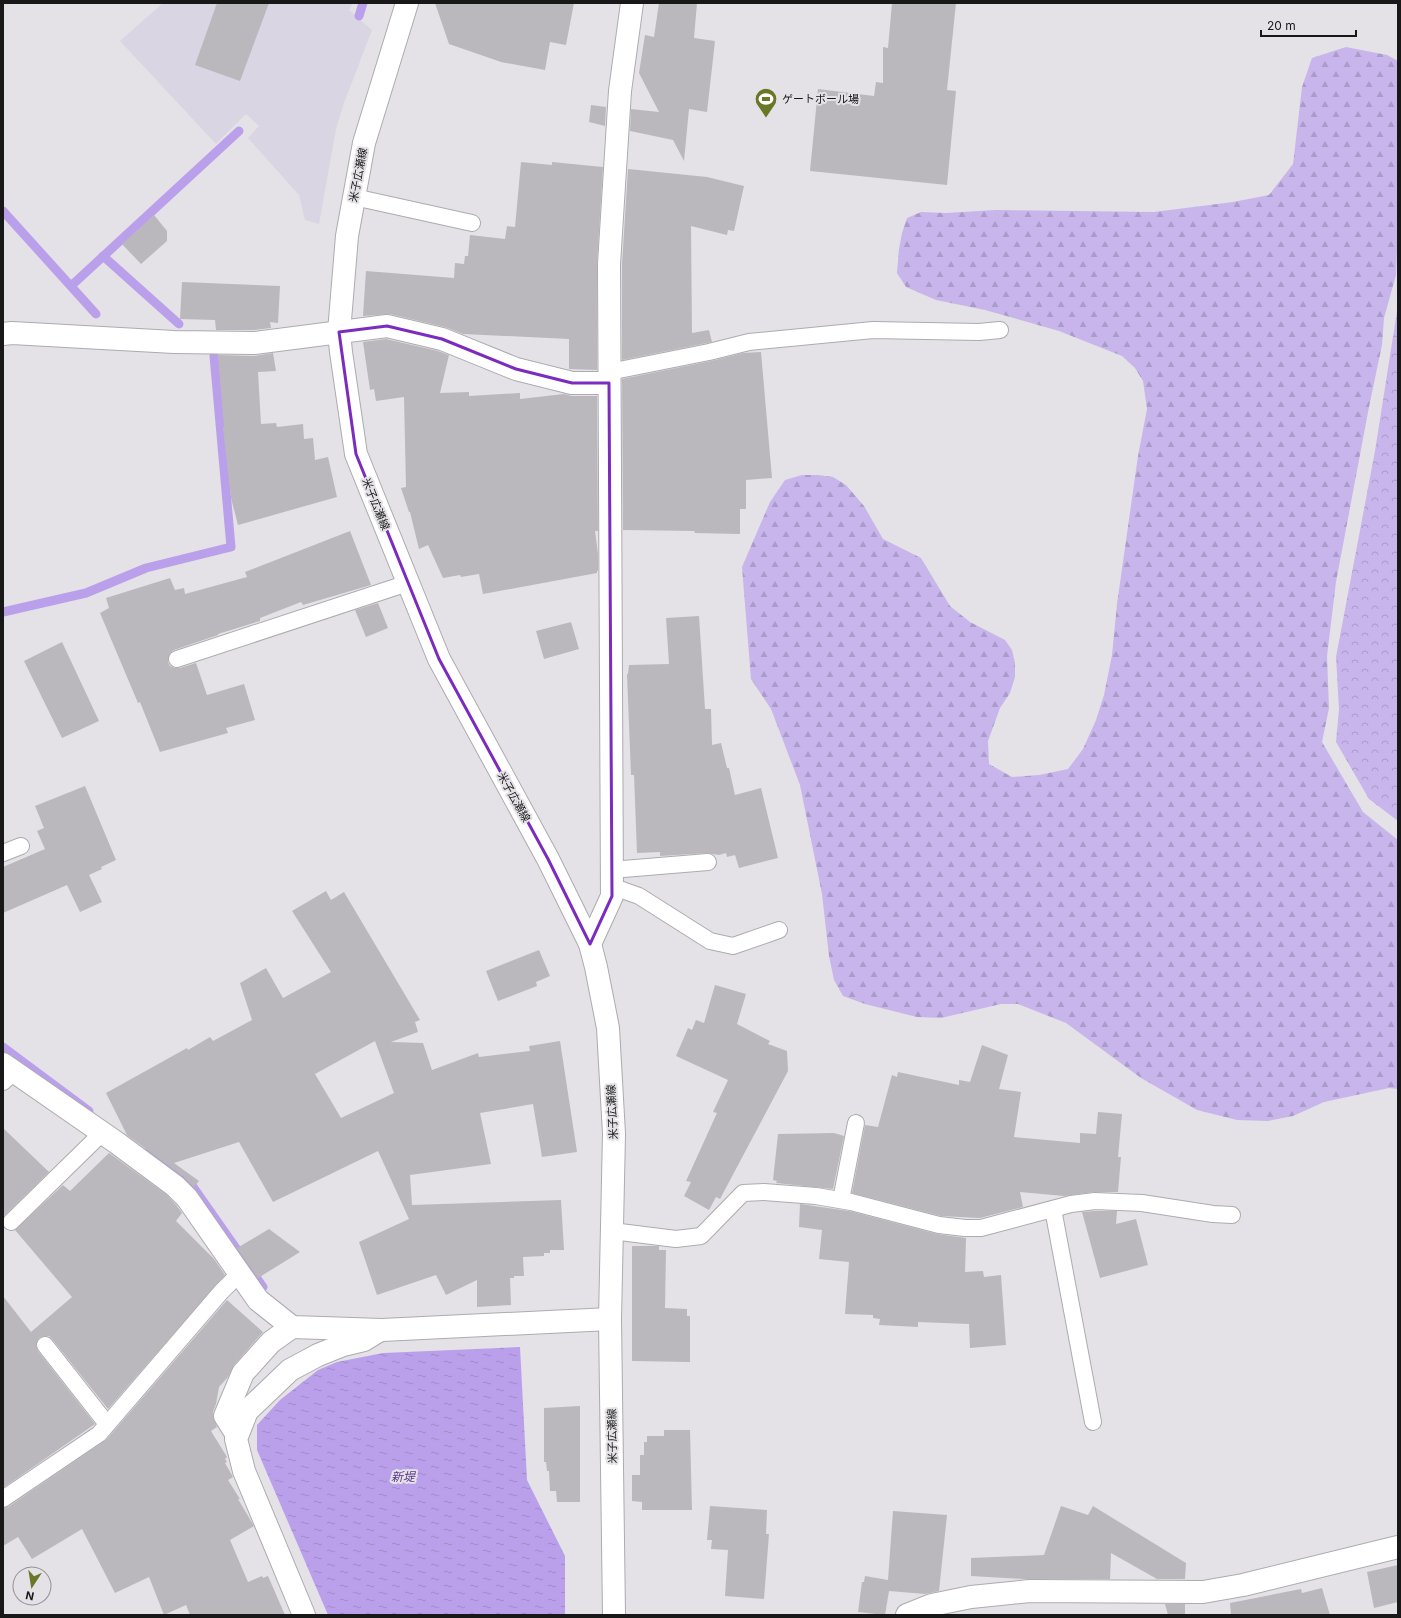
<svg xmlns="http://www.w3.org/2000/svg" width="1401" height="1618" viewBox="0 0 1401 1618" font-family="Inter,'Noto Sans JP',sans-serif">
<defs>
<pattern id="forest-firs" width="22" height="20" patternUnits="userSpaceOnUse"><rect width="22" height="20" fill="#c7b5ec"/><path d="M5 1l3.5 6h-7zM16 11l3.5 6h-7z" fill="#aa9bca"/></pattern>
<pattern id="park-crowns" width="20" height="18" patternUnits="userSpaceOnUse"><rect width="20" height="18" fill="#c7b5ec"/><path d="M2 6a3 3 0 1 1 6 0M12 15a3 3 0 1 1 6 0" fill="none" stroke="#aa9bca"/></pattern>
<pattern id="water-ripples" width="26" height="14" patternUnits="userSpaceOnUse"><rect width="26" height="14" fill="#baa0ea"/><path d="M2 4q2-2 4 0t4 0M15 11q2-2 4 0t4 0" fill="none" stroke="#9f89c8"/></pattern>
</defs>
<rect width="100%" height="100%" fill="#e4e2e7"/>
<path fill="#d9d5e2" d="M163 3H353L349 10 372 30 344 103 336 129 319 224 305 220 299 195 248 138 259 126 246 114 216 144 120 41Z"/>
<path fill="url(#forest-firs)" d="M1346 47 1387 55 1398 61V227L1396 275 1384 318 1382 345 1369 407 1336 582 1327 656 1329 708 1322 742 1363 812 1398 840V1089L1389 1088 1324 1102 1293 1116 1268 1121 1237 1120 1197 1110 1141 1078 1066 1023 1018 1004H1001L941 1018 917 1017 865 1004 843 996 834 980 829 956 822 894 800 785 771 709 751 679 742 567 770 502 785 480 802 475H818L833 477 846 485 864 506 883 539 921 558 950 606 970 622 1005 640 1012 650 1015 663V677L1010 693 1000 708 988 741 989 764 1012 777 1039 775 1068 769 1083 749 1096 720 1104 695 1112 655 1117 604 1138 456 1147 409 1143 381 1135 368 1122 356 1059 331 985 310 936 300 906 287 897 273 899 249 902 233 907 218 921 212 946 213 996 210 1154 212 1233 202 1269 195 1293 164 1302 87 1312 58Z"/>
<path fill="url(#park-crowns)" d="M1398 305V821L1369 799 1336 742 1339 709 1336 657 1375 451Z"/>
<path fill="url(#water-ripples)" d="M520 1347 527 1480 565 1556V1615H328L257 1450V1425L280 1400 318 1370 337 1362 383 1353Z"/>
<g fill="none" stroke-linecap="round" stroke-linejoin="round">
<g stroke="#baa0ea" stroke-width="9">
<path d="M359 16 363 3"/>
<path d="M3 211 96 314"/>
<path d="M103 256 179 324"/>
<path d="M71 286 239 131"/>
<path d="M3 612 86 593 146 568 231 547 214 356"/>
<path d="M3 1047 89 1111"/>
<path d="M148 1153 189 1181 263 1287"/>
</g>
</g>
<g fill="#bab8bd" fill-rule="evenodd">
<path d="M217 3H269L240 81 195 65Z"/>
<path d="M435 3H574L566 45 550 42 545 70 501 62 449 44Z"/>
<path d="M659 3H697L694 38 715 41 707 112 689 109 684 161 673 140 630 131 631 109 659 112 639 73 645 35 654 37Z"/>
<path d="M892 3H956L947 90 956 91 947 185 810 171 818 89 874 96 876 82 883 83V47L888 48Z"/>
<path d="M591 105 606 107 605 126 589 122Z"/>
<path d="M521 162 552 165V162L603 167 597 263V370L569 369V339L463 334 445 327 390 314 363 316 366 271 454 278 455 263 464 264 465 256H468L470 235 505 239 507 226 515 227Z"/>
<path d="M628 169 707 177 744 186 734 231 728 230 727 235 691 226 692 333 709 330 712 342 622 360V264Z"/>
<path d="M154 215 167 231V241L141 264 122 244Z"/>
<path d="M182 282 280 286 278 323 270 322 271 328 253 330H216L215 320 180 319Z"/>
<path d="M386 339 438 351 449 355 440 393 469 392V396L520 393V399L564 394 572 396H597L598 531H595L598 554V571H597V573L483 594 479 574 461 577 460 575 443 578 428 545 419 549 410 512H409L401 488 406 487 404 397 376 401 374 389 370 390 363 342Z"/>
<path d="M761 352 772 478 746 480V509H740V534L695 533 694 531 623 530 622 379 711 361 743 353Z"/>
<path d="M273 353 276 371 258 372 261 424 276 423 277 427 303 424 304 439 313 438 315 460 328 457 337 497 238 525 231 498 223 427H224L218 355 254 356Z"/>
<path d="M350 531 371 585 303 605 301 602 260 618V621L218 634V635L174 650 170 653 168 662 170 666 175 668H180L196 663 207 695 244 684 255 720 226 728 228 733 160 752 140 702 138 703 100 613 109 608 106 598 170 578 175 590 184 588 185 594 247 577 245 572Z"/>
<path d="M378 603 388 628 366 637 355 610Z"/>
<path d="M699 616 705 709H711L712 745 721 743 727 768H729L735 795 761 788 778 858 739 868 735 855 727 857 726 853 719 855 707 853 660 856V852L637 853 634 775H631L627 674H628L629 665 669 664 666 618Z"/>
<path d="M571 622 579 649 544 659 536 631Z"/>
<path d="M62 642 99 721 62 738 24 661Z"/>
<path d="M85 786 116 860 101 867 102 869 89 875 102 902 80 912 67 885 3 913V867L45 849 37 831 44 828 35 806Z"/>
<path d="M326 891 331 900 344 892 420 1020 415 1022 418 1032 391 1042 423 1043 432 1070 478 1053 479 1057 530 1051 529 1046 560 1041 577 1152 542 1157 533 1104 480 1113 491 1164 410 1175 412 1205 561 1200 564 1250H550V1253H544V1256L523 1257 524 1276H514V1278H510L511 1305 477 1307V1280L446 1295 436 1275 377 1295 359 1242 409 1219 378 1151 273 1202 239 1142 174 1163 199 1181 194 1187 183 1176 127 1135 106 1093 187 1048 188 1050 210 1037 213 1041 252 1020 240 983 266 968 283 998 331 972 292 911ZM375 1041 394 1093 341 1118 315 1074Z"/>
<path d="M539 950 550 976 536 982 537 986 498 1001 486 971Z"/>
<path d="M715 985 746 994 737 1024 770 1041 768 1044 787 1051 788 1071 720 1199 716 1197 709 1210 684 1196 691 1182 686 1181 717 1113 713 1112 728 1080 676 1056 688 1028 692 1030 696 1020 704 1023Z"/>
<path d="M982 1045 1008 1055 999 1089 1021 1092 1014 1137 1080 1143V1133L1096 1134 1098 1112 1122 1114 1118 1157H1121L1118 1192H1094L1064 1196 1020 1192 1023 1207 980 1218 941 1216 852 1193 865 1125 878 1127 892 1075 897 1077 898 1072 959 1085V1080L970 1082Z"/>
<path d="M3 1128 49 1172 4 1216H3Z"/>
<path d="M834 1133 844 1136 833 1189 776 1183 777 1181 773 1180 778 1134Z"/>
<path d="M109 1153 167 1195 177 1206 182 1213 176 1221 214 1259 225 1275 108 1409 52 1339 49 1336H44L39 1338 36 1346 38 1351 95 1424 3 1488V1296L31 1332 72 1297 15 1230 63 1185 70 1191Z"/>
<path d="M800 1204 849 1211 937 1234 966 1238 965 1272 983 1271 984 1277 1001 1275 1006 1345 970 1348 969 1324 918 1322V1327L879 1325 880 1319 873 1318V1315L845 1314 849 1262 819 1259 822 1230 799 1227Z"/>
<path d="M1095 1211H1117L1116 1224 1136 1219 1148 1265 1100 1278 1082 1212Z"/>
<path d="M269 1229 300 1252 258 1278 237 1248Z"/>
<path d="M632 1246H659V1250H666L665 1308 687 1309V1316H690V1362L632 1361Z"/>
<path d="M227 1300 263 1332 234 1365 228 1377 219 1387 216 1404 213 1412V1417L217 1427 211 1431 227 1457 225 1459 227 1462 225 1463 233 1477 228 1480 240 1499H238L254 1526 230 1540 248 1582 262 1576 263 1578 268 1576 285 1615H190L186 1605 164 1615 149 1577 115 1593 82 1529 32 1559 18 1537 3 1546V1508L8 1507 106 1440Z"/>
<path d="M580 1406V1502H557L556 1491H550L549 1471H547L546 1462H544V1408Z"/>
<path d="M664 1430H690L692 1510H642V1502L632 1501V1475H640V1455H644V1442H647V1436H664Z"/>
<path d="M710 1506 767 1510 766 1534H769L764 1599 725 1596 728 1550 711 1549 712 1540H707Z"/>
<path d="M1061 1506 1088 1515 1093 1506 1186 1563 1185 1579H1157L1111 1553 1110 1579H1024L971 1576V1558L1044 1555Z"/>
<path d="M893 1511 947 1515 939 1591 925 1594 889 1591 885 1615 858 1612 862 1582H864L865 1576 888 1580Z"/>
<path d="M1398 1565V1602L1374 1608 1367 1572Z"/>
<path d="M1322 1588 1330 1615H1231L1230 1603 1301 1589 1302 1593Z"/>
<path d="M1165 1604H1185V1615H1168Z"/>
</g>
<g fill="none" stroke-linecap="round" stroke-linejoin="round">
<g stroke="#acabb0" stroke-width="18">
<g id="lane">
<path d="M354 197 472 223"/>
<path d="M609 372 709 352 749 342 873 330 979 332 1000 330"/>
<path d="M177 659 408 583"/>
<path d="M3 853 21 846"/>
<path d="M611 870 708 862"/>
<path d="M611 886 639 896 710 941 733 946 779 930"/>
<path d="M3 1082 14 1072"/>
<path d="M841 1200 856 1123"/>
<path d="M1053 1209 1093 1422"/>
<path d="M11 1222 102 1133"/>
<path d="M612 1231 676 1239 701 1236 743 1193 764 1192 816 1196 851 1202 939 1225 965 1228H981L1071 1204 1095 1201 1142 1203 1213 1214 1232 1215"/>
<path d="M45 1345 107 1424"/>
<path d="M3 1499 99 1434 221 1292 240 1273"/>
</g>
</g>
<g stroke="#acabb0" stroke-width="24">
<g id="street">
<path d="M3 334 12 333 174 342 254 343 387 326 442 339 516 369 572 383H609"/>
<path d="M590 944 612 896 609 264 620 91 632 3"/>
<path d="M3 1064 117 1143 175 1186 187 1198 258 1300 292 1327 382 1330 610 1319"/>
<path d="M237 1435 225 1416 243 1373 271 1342 292 1327"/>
<path d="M304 1615 244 1471 236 1439 247 1411 290 1370 318 1355 343 1345 364 1340 377 1332"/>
<path d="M907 1615 932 1605 971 1597 1030 1591 1203 1592 1243 1585 1398 1547"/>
</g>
</g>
<g stroke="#acabb0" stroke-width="24">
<path id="secondary" d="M407 3 364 143 347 236 339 332 341 352 356 454 439 659 548 859 590 944 596 967 608 1028 614 1134 610 1319 614 1615"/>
</g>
<use href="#lane" stroke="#fff" stroke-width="16"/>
<use href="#street" stroke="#fff" stroke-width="22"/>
<use href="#secondary" stroke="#fff" stroke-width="22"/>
</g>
<path fill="none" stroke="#7b2cbf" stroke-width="3" stroke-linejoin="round" d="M387 326 442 339 516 369 572 383H609L612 896 590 944 548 859 439 659 356 454 339 332Z"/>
<defs>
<g id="stadium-pin" transform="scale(1.15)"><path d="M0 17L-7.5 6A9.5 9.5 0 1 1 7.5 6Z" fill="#687826" stroke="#e4e2e7"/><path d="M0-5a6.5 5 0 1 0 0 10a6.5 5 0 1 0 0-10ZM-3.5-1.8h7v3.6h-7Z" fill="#fff"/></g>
</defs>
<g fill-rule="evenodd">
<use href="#stadium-pin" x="766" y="99"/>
</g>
<g text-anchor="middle" stroke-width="4" stroke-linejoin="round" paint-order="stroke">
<g font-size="11" fill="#181819" stroke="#e4e2e7" text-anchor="start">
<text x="782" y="103">ゲートボール場</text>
</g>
<g font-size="11" fill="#181819" stroke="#e4e2e7">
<text transform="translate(358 175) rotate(-79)" y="4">米子広瀬線</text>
<text transform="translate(376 504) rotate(68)" y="4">米子広瀬線</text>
<text transform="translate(514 797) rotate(61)" y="4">米子広瀬線</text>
<text transform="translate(612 1112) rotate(-93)" y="4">米子広瀬線</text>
<text transform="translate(612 1436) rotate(-91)" y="4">米子広瀬線</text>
</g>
<g font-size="12" font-style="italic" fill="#5a368c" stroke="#e4e2e7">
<text x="403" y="1481">新堤</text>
</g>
</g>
<rect width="1401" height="1618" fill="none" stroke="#181819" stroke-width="8"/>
<g transform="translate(32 1586) rotate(192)"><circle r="19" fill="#e4e2e7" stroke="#929195"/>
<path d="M0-3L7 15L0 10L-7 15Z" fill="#687826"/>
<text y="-6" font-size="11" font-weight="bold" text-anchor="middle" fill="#181819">N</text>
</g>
<path d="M1261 30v6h95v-6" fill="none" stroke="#181819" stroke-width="2"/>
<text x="1267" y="30" font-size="12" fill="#181819" stroke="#e4e2e7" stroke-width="3" paint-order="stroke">20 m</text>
</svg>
